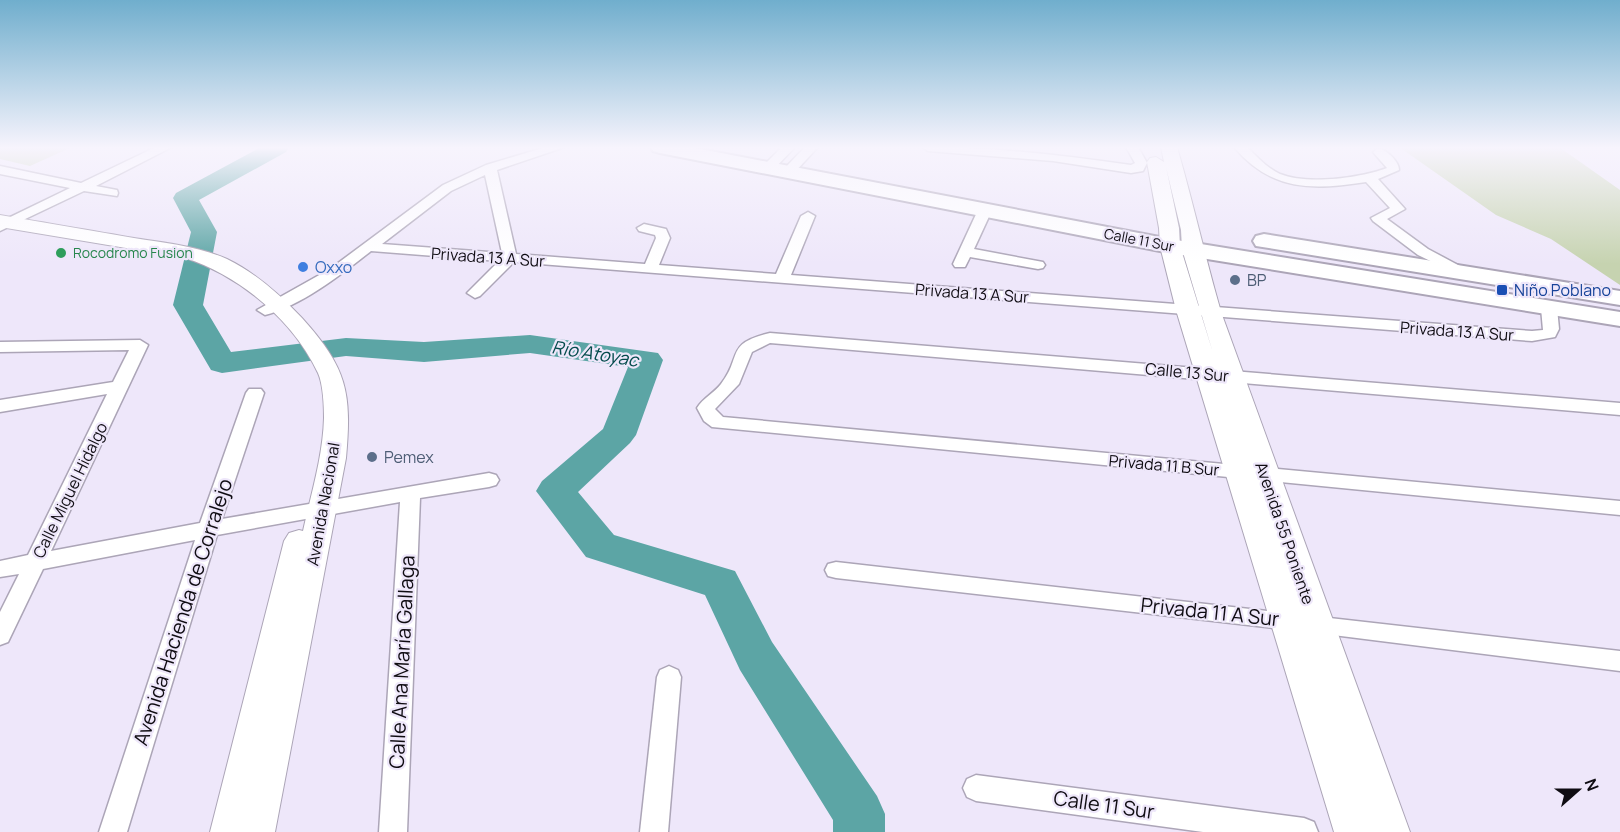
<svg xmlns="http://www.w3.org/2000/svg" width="1620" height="832" viewBox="0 0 1620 832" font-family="Manrope,sans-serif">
<rect width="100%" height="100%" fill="#eee7fa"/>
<g fill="#c6d3b0">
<path d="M0 147H72L30 166 0 159Z"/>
<path d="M1399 147H1559L1620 190V285L1551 239 1496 215Z"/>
</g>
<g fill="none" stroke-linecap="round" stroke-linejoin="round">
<path fill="#5ca5a5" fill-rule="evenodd" d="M261 147H289L286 152 199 200 217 232 203 305 231 352 346 338 424 342 530 335 658 353 663 360 636 435 630 443 578 492 614 535 735 571 772 642 877 796 885 814V832H833V820L740 670 705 595 586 557 536 491 542 481 603 429 628 367 530 353 424 362 346 356 222 373 211 370 173 305 191 232 173 198 176 193Z"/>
<g stroke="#aca5b7" stroke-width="3">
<g id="street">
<path d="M156 147H172L96 186 117 190 118 193 117 196 84 191 0 231V222L70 188 0 174V166L81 183Z"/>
<path d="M546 147H565L497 170 516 254 645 264 656 238 655 235 639 231 637 228 644 224 666 229 670 238 659 265 776 274 801 216 808 212 815 216 791 275 1532 331 1543 330 1541 308 1549 303 1557 308 1559 329 1555 337 1532 341 514 262 480 296 475 298 467 293 499 261 371 251C342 274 301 306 265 315L257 310 330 269 443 185 486 165ZM485 175 502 253 382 244 451 191Z"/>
<path d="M782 147H795L772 171H764V165Z"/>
<path d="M805 147H818L792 175H784L782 172 784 169Z"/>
<path d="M922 147C993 147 1061 155 1131 165L1135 163 1126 147H1138L1147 163 1143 171 1131 173 1053 161 928 151Z"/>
<path d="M1234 147H1247C1257 157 1267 168 1280 174 1307 185 1361 178 1387 168L1373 152 1379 148C1387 151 1399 161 1399 170L1378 179 1405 209 1387 219 1428 249 1471 272 1464 276 1459 275 1418 255 1373 221 1371 218 1390 208 1366 182C1313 190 1272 192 1234 147Z"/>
<path d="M985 206 992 210 974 249 1043 262 1045 265 1043 268 1038 269 970 257 965 267H955L953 264 978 210Z"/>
<path d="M770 333 1620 403V415L770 343 752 352 739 384 715 409 723 417 1620 501V515L712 427 704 421 697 408C703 398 714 393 721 384 743 356 724 344 770 333Z"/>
<path d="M140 340 148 345 51 551 200 523 246 393 249 389H261L264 393 222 519 489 473 496 475 499 480 496 485 489 487 420 498 407 832H379L400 502 217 535 127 832H99L195 540 43 569 8 642 0 645V612L19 574 0 577V561L28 555 107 394 0 412V400L113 382 129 350 0 352V342Z"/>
<path d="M836 562 1620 651V671L1317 633 836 578 828 576 825 570 828 564Z"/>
<path d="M669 666 678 670 681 677 668 832H640L657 677 660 670Z"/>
<path d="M976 775 1304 818 1314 822 1318 832H1203L976 801 967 797 963 788 967 779Z"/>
</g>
</g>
<g stroke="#aca5b7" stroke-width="2">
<g id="secondary">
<path d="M1161 147H1177C1193 202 1205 257 1221 312L1410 832H1334L1176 310 1160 246 1159 228 1147 162 1150 158 1156 157 1164 162ZM1166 167 1181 230 1182 249 1213 353 1180 246 1179 228Z"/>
<path d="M0 215C45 223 90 230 134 238 165 243 198 246 227 259 256 273 280 295 302 318 347 368 352 392 346 458L275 832H210L284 541 289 533 299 530 303 531C311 494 323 456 324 418 324 406 323 384 318 373 293 320 241 277 186 258L0 227Z"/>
</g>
</g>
<g stroke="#aca5b7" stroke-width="4">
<g id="primary">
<path d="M651 147H690L1170 239 1620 312V326L1170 253 660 153 653 151Z"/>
<path d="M1264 234 1620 291V305L1256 246 1253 241 1256 236Z"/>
</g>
</g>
<use href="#street" fill="#fff" fill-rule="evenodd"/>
<use href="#secondary" fill="#fff" fill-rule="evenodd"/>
<use href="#primary" fill="#fff" fill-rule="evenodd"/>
</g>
<linearGradient id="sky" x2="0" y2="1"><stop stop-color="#70aecd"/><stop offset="0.56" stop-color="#f7f4fd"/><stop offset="1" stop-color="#f7f4fd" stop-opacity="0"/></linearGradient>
<rect width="1620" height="264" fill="url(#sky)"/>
<circle fill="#2e9e5b" stroke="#eee7fa" stroke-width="2" cx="61" cy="253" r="6"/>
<circle fill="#3f7fe0" stroke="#eee7fa" stroke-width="2" cx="303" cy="267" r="6"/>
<g fill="#5c6f8a" stroke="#eee7fa" stroke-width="2">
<circle cx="1235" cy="280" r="6"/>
<circle cx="372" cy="457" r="6"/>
</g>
<rect fill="#1a4fb4" stroke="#eee7fa" stroke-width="2" x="1496" y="284" width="12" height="12" rx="3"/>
<g text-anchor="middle" stroke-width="4.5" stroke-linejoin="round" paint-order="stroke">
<g font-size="14" fill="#0f0c12" stroke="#eee7fa">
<text transform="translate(1139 240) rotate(11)" y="5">Calle 11 Sur</text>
</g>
<g font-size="14" fill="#27864d" stroke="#eee7fa" text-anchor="start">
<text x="73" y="258">Rocodromo Fusion</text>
</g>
<g font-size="16" fill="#0f0c12" stroke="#eee7fa">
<text transform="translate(488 257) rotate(4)" y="6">Privada 13 A Sur</text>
<text transform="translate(972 293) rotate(4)" y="6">Privada 13 A Sur</text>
<text transform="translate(1457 331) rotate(4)" y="6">Privada 13 A Sur</text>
<text transform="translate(1187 372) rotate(5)" y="6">Calle 13 Sur</text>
<text transform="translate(1164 465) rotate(5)" y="6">Privada 11 B Sur</text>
<text transform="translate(70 490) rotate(-64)" y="6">Calle Miguel Hidalgo</text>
<text transform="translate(323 504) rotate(-80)" y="6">Avenida Nacional</text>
<text transform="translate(1285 533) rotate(71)" y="6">Avenida 55 Poniente</text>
</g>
<g font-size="16" fill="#366cbe" stroke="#eee7fa" text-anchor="start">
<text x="315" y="273">Oxxo</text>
</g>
<g font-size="16" fill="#4e5e75" stroke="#eee7fa" text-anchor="start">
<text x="1247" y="286">BP</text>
<text x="384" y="463">Pemex</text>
</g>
<g font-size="16" fill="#164399" stroke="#eee7fa" text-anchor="start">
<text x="1514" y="296">Niño Poblano</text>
</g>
<g font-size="18" font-style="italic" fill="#044b4c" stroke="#eee7fa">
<text transform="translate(595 354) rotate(9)" y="6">Río Atoyac</text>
</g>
<g font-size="20" fill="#0f0c12" stroke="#eee7fa">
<text transform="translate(183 612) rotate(-72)" y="7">Avenida Hacienda de Corralejo</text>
<text transform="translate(1210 612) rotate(6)" y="7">Privada 11 A Sur</text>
<text transform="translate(402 662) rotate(-87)" y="7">Calle Ana María Gallaga</text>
<text transform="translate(1104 805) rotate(8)" y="7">Calle 11 Sur</text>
</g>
</g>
<g transform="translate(1578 790) rotate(69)" stroke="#eee7fa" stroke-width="4.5" paint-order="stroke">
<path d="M0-4.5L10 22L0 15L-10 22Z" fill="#0f0c12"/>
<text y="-9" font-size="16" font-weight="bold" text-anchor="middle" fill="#0f0c12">N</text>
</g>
</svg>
